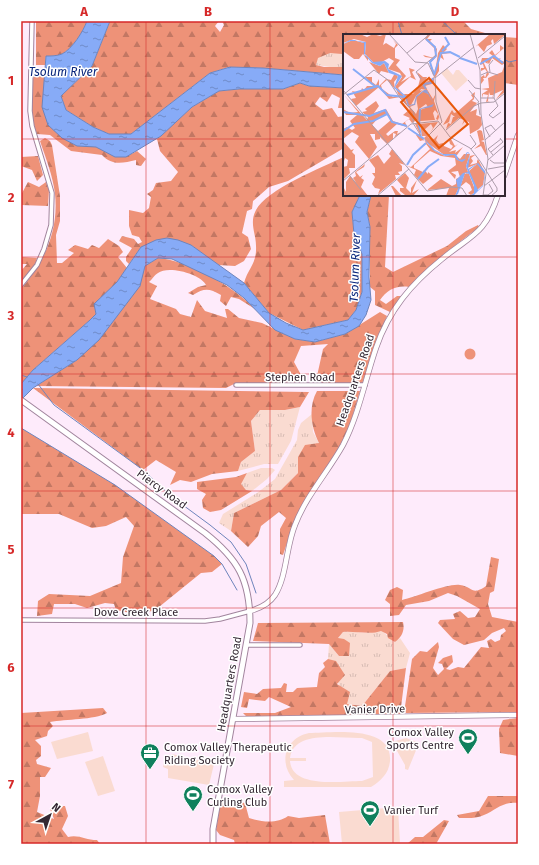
<svg xmlns="http://www.w3.org/2000/svg" width="539" height="865" viewBox="0 0 539 865" font-family="'Fira Sans',sans-serif">
<defs>
<pattern id="grass-tufts" width="24" height="20" patternUnits="userSpaceOnUse"><rect width="24" height="20" fill="#fadbd1"/><path d="M3 7l-1-3M5 7V3M7 7l1-3M15 17l-1-3M17 17v-4M19 17l1-3" fill="none" stroke="#d7bcb4"/></pattern>
<pattern id="forest-firs" width="22" height="20" patternUnits="userSpaceOnUse"><rect width="22" height="20" fill="#ee9278"/><path d="M5 1l3.5 6h-7zM16 11l3.5 6h-7z" fill="#c27763"/></pattern>
<pattern id="water-ripples" width="26" height="14" patternUnits="userSpaceOnUse"><rect width="26" height="14" fill="#87abf7"/><path d="M2 4q2-2 4 0t4 0M15 11q2-2 4 0t4 0" fill="none" stroke="#6f8bc9"/></pattern>
</defs>
<rect width="100%" height="100%" fill="#feebfb"/>
<g fill="url(#grass-tufts)">
<path d="M344 46V69L316 65 317 58Z"/>
<path d="M300 407 291 441 278 464H264L238 471 241 462 255 451 251 421 260 410H285Z"/>
<path d="M312 414 313 432 319 443 298 457V473L281 490 234 513 231 531 219 523 223 514 257 493 275 479 297 440 298 430 301 423Z"/>
<path d="M261 468H272L275 470 267 479 252 491 246 490 240 484 247 473Z"/>
<path d="M381 630 395 642 400 638 410 653 406 668 390 671 362 706 347 704 328 659 329 644 339 656 338 638 343 632C355 631 371 635 381 630Z"/>
</g>
<g fill="url(#forest-firs)">
<path d="M36 21H87C83 32 72 49 62 54 57 56 51 56 46 56L45 65H36Z"/>
<path d="M110 21H219L215 26 220 32 224 25 222 21H463L471 29 492 35H344L342 54 330 53 318 58 316 65 324 67H342L344 69V75L263 68 229 67 210 73 131 134H109L93 127 66 110 61 96 92 66Z"/>
<path d="M504 37 518 38V85L504 83Z"/>
<path d="M36 71 45 74 44 88 77 146C83 146 91 145 96 147 116 153 115 164 137 151L146 159 141 166 136 165V160C123 163 112 166 102 155L71 151 50 135 37 134C31 121 28 84 36 71Z"/>
<path d="M300 83 309 86 344 88V108H338L340 98 332 94 327 102 320 97 315 104 323 110 332 108 338 117 344 116V148L288 181 269 187 253 201 252 209 247 211 242 233 248 237 251 249 244 261 235 266 218 265 191 245 141 247 129 264 126 261V257L132 248 119 241 122 236 134 239 138 244 142 242 139 237 132 235 129 226V210L143 213 149 208 151 197 147 194 153 190 156 183 171 181 178 172 160 151 157 139 192 107 219 91 239 89H283Z"/>
<path d="M45 138 50 141 52 145 60 196V221L56 235 57 263H62L74 253 68 250 75 245 88 249 92 245 99 248 108 239 119 246 123 252 118 257 127 268 117 282 95 304 96 314 90 320 33 370 23 382 21 381V289C44 263 59 230 55 194 53 176 46 159 40 141Z"/>
<path d="M38 156 43 175 37 181 32 170 21 166V157Z"/>
<path d="M344 157V195H360L352 212 354 234 362 254V292L356 310 348 320 303 330 269 313 244 283C248 268 257 264 256 246 256 233 249 223 256 210 266 190 322 167 344 157Z"/>
<path d="M28 182 39 187 46 182 49 190 48 206 21 205V195Z"/>
<path d="M371 195H389L385 267 393 272 447 246 466 231 478 225 479 227 448 251 409 287C396 285 387 290 380 300L386 304 397 296H401L390 312 375 305V291L370 287V227L367 212Z"/>
<path d="M21 257 37 258 35 266 21 284V271L27 264H21Z"/>
<path d="M158 258C189 261 233 286 255 309L239 299 231 297 226 306 220 301 221 295C209 288 204 288 193 295L188 293 198 287 206 285C201 274 168 265 158 273 154 275 152 280 149 282L157 286 150 299 176 309 180 314 191 317 197 300 205 311 227 318 225 309H228L239 318 262 323 295 339 315 342 345 334 380 312 387 316 375 345 362 384H323L317 376 323 349 328 344 301 346 294 362 300 373 301 382 234 384 226 388 36 386 77 360 139 286 145 266Z"/>
<circle cx="470" cy="354" r="5.5"/>
<path d="M33 388 309 392 300 407 285 410H260L251 421 255 451 241 462 238 471 212 474 191 482 180 480 170 485 176 472 156 460 143 470Z"/>
<path d="M317 391H360L346 438 292 528 283 555 280 554V529L286 518 279 512 261 526 258 536 248 547 231 531 234 513 281 490 298 473V457L305 445 319 443C311 427 308 407 317 391Z"/>
<path d="M21 428 115 485 214 556 222 564 212 572 201 573 154 611 131 613 116 610 114 604 105 603 87 608 75 604H54L52 614 37 616 38 601 49 594 90 596 121 583 123 557 134 526 126 517 106 526 92 528 59 514H21Z"/>
<path d="M247 473 241 484 246 490 252 491 221 510 210 512 203 508 202 500 206 494 197 489V482L236 477Z"/>
<path d="M491 557 499 559 494 591 490 593 488 604 492 617 518 622V712L404 713 412 659 420 651 427 652 438 642 439 647 433 668 438 675 444 669 442 664 438 663 443 658 452 655 453 662 446 669 450 670 458 667 464 668 481 647 489 648 487 641 491 639 495 642 500 640 501 635 506 631 504 628 492 633 484 640 464 645 453 639 438 623 440 620 455 619 453 614 460 611 468 618 475 617 480 609 457 596 448 593 429 601 406 605 399 615 390 616V604L385 600 390 590 397 587 403 590 402 600C416 597 448 583 460 585 473 587 472 596 486 586Z"/>
<path d="M403 622C405 630 402 637 395 642L388 638 387 634 381 631C371 635 355 631 343 632L338 638 344 639 350 643 349 656H339L329 644 253 641 258 623Z"/>
<path d="M328 659 336 661 345 675 337 684 350 692 347 704 362 706 390 671 406 668 400 715 246 716 243 713H275L291 707 269 697 265 701 249 699 247 708 241 707 244 692 257 694 263 689 281 688 284 683 287 684 286 692H293L297 688 317 687 319 673 325 667 323 663Z"/>
<path d="M103 708 107 713C94 720 66 719 50 722L53 726 48 731 47 736 35 740 41 746V756L36 760 37 764 51 768 45 777H40V796L37 812 54 819 50 809 54 806H65L68 816 62 829 68 837C78 834 86 840 97 840L100 844H21V713Z"/>
<path d="M518 718V756L500 753 499 729 503 720Z"/>
<path d="M488 796H518V803C503 801 496 810 484 815 477 819 466 818 459 818L457 815 479 811Z"/>
<path d="M221 800 245 803 249 818C262 822 277 824 288 816L299 818 325 815 330 844H235L234 840 220 835 216 830Z"/>
<path d="M444 820 449 821 436 844H407L415 837H423Z"/>
</g>
<g fill="#fadbd1" fill-rule="evenodd">
<path d="M88 732 93 751 57 759 51 742Z"/>
<path d="M309 733C331 733 393 724 390 761 389 773 381 781 371 787H284V781L294 780C278 763 285 738 309 733ZM362 738 372 742 373 777 362 781C342 781 292 789 290 761H306V758H290C294 729 341 739 362 738Z"/>
<path d="M406 738 419 743 408 770 405 769V765L392 742Z"/>
<path d="M172 754 214 764 209 785 168 778V769L163 767 164 763 170 764Z"/>
<path d="M103 756 115 791 98 796 85 762Z"/>
<path d="M398 807 400 844H342L339 812Z"/>
</g>
<g fill="url(#water-ripples)" stroke="#6e84bc">
<path d="M87 21H110L92 66 61 96 66 110 93 127 109 134H131L210 73 230 67 263 68 344 75V88L309 86 300 83 283 89H239L219 91 192 107 161 136 126 157H115L96 147 77 146 62 138 48 125 42 107 46 56C51 56 57 56 62 54 72 49 83 32 87 21Z"/>
<path d="M360 195H371L367 212 370 227 369 277 371 300 366 315 359 326 345 334 315 342 295 339 275 330 244 298 227 285 172 259 158 258 145 266 140 286 99 340 77 360 33 388 21 400V384L33 370 90 320 96 314 94 304 117 282 141 247 156 240 167 238 178 240 191 245 244 283 269 313 286 323 303 330 348 320 356 310 362 292V254L354 234 352 212Z"/>
</g>
<g fill="none" stroke-linecap="round" stroke-linejoin="round">
<g stroke="#6e84bc" stroke-width="1">
<path d="M398 21 402 35"/>
<path d="M442 21 455 33 460 35"/>
<path d="M504 59 509 62 518 60"/>
<path d="M21 375 27 377"/>
<path d="M38 384 54 405 143 470 172 497 210 525 231 542 246 564 256 593"/>
<path d="M21 428 115 485 214 556 222 564 237 590"/>
</g>
<g stroke="#a1849d" stroke-width="5.5">
<g id="minor">
<path d="M21 285 37 265 44 249 51 225 52 193 32 126 30 111 32 21"/>
<path d="M236 385H365"/>
<path d="M21 620 205 621 220 619 250 611"/>
<path d="M246 645H300"/>
</g>
</g>
<g stroke="#a1849d" stroke-width="6">
<g id="tertiary">
<path d="M504 176 518 135"/>
<path d="M250 611C261 608 269 604 275 595 287 576 286 546 295 525 306 496 328 472 343 445 359 414 365 380 376 348 389 310 411 284 442 259 471 235 485 235 498 195"/>
<path d="M233 719 518 715"/>
</g>
</g>
<g stroke="#a1849d" stroke-width="7">
<path id="secondary" d="M21 400 205 533C238 559 250 580 250 623L213 829V844"/>
</g>
<use href="#minor" stroke="#fff" stroke-width="3.5"/>
<use href="#tertiary" stroke="#fff" stroke-width="4.5"/>
<use href="#secondary" stroke="#fff" stroke-width="5"/>
</g>
<path fill="none" stroke="#d62828" stroke-width="1" stroke-opacity="0.55" d="M146 21V844M270 21V844M393 21V35M21 139H344M504 139H518M393 195V844M21 257H518M21 374H518M21 491H518M21 608H518M21 726H518"/>
<defs>
<g id="stadium-pin" transform="scale(1)"><path d="M0 17L-7.5 6A9.5 9.5 0 1 1 7.5 6Z" fill="#10805d" stroke="#fff"/><path d="M0-5a6.5 5 0 1 0 0 10a6.5 5 0 1 0 0-10ZM-3.5-1.8h7v3.6h-7Z" fill="#fff"/></g>
<g id="office-pin" transform="scale(1)"><path d="M0 17L-7.5 6A9.5 9.5 0 1 1 7.5 6Z" fill="#10805d" stroke="#fff"/><path d="M-6-3h4V-5.5h4V-3h4V5H-6ZM-1-4.5V-3h2v-1.5ZM-6 0V1H6V0Z" fill="#fff"/></g>
</defs>
<g fill-rule="evenodd">
<use href="#stadium-pin" x="468" y="738"/>
<use href="#office-pin" x="150" y="753"/>
<use href="#stadium-pin" x="193" y="795"/>
<use href="#stadium-pin" x="370" y="810"/>
</g>
<g text-anchor="middle" stroke-width="3" stroke-linejoin="round" paint-order="stroke">
<g font-size="11" fill="#342833" stroke="#fff">
<text x="300" y="381">Stephen Road</text>
<text transform="translate(355 380) rotate(-71)" y="4">Headquarters Road</text>
<text transform="translate(162 489) rotate(36)" y="4">Piercy Road</text>
<text x="136" y="616">Dove Creek Place</text>
<text transform="translate(229 684) rotate(-80)" y="4">Headquarters Road</text>
<text transform="translate(375 709) rotate(-1)" y="4">Vanier Drive</text>
</g>
<g font-size="11" fill="#342833" stroke="#fff" text-anchor="start">
<text x="454" y="736" text-anchor="end">Comox Valley<tspan x="454" dy="13">Sports Centre</tspan></text>
<text x="164" y="751">Comox Valley Therapeutic<tspan x="164" dy="13">Riding Society</tspan></text>
<text x="207" y="793">Comox Valley<tspan x="207" dy="13">Curling Club</tspan></text>
<text x="384" y="814">Vanier Turf</text>
</g>
<g font-size="12" font-style="italic" fill="#09267c" stroke="#fff">
<text x="63" y="76">Tsolum River</text>
<text transform="translate(355 268) rotate(-88)" y="4">Tsolum River</text>
</g>
</g>
<g transform="translate(343 34)">
<rect width="162" height="162" fill="#feebfb"/>
<path d="M104 34 110 41 113 36H116L125 46 113 57 98 39Z" fill="#fadbd1"/>
<path d="M0 0H17L24 3 30 0 37 2 43 0 40 11 43 9 51 14 53 10 50 6 55 11 52 14V24L57 26 53 31 63 42 58 48 68 42 66 34 72 36 69 38 73 46 67 43 55 54 60 60 52 53 59 43 57 39 45 35 51 27 46 24 35 30 30 28 22 20 23 8 11 5 0 9ZM85 0H88L84 5H89L87 7 94 15 93 23 87 29 92 39 95 19 100 11 104 15 100 19 107 18 108 19 99 20 101 26 96 22V37L92 44 87 31V29L89 24 82 23 80 21 91 24 93 22 91 14 82 5ZM147 0 162 1 151 10 150 5 148 7 149 10 144 12 141 18 135 11 132 13ZM10 6 21 9V21L25 23V27L20 20 16 25H11L0 17V10ZM157 11 161 14 152 22 155 25 158 24 156 26 162 28V29L159 31 149 24 146 30 144 28 145 30 140 27 146 40 143 44H140L141 46 138 50V43L141 41 142 44 144 38 142 35 138 37V34H141L140 30 137 31 139 24H148L150 22 146 19 149 16 152 21 157 17ZM26 28 37 32 41 29 46 39 38 37 36 40ZM162 30V58L153 65 160 56 151 60 149 65 150 61H147L146 58 145 67H147L143 68 145 61 140 60 139 64V60L145 56 138 55 146 54 145 44 159 38ZM74 38 80 43 85 38 80 43H84L82 49 91 43V49L82 52 90 65 93 59 91 67 97 85 96 83 95 86 93 85 95 80 92 76 90 79 92 86 77 87V76L85 73 83 70 76 75V87L74 86 69 89 66 85 62 88 64 93 54 90 43 100 45 102 52 97H55L54 100 58 98 51 104 53 100 50 99V105L44 110 37 103V105L32 106V100H27L34 113 26 125 12 108 16 102 9 98 0 105V95L4 93 9 96 12 94 7 87 14 81H3L0 75 7 79 15 78 1 61 24 86 25 83 19 78 24 77 22 75 33 67 36 72 31 79 43 75 50 87 59 90 67 84 60 81 67 75 57 63 46 65 36 53 13 72 8 65 13 64 9 57 13 58 18 57 19 54 21 56 24 52H31L22 43H29V48L33 51 36 45V52L43 45 48 46 52 39 55 43 51 48 52 55 44 46 38 51 39 55 50 63 56 62 53 55 60 61 65 72 73 70 67 73 73 80 75 75 73 63 81 57 85 60 84 56 78 55 77 57 80 56 73 62 68 71H65L61 60H70L75 53 77 45ZM44 80 48 86 35 97 29 91 36 83ZM132 58 131 65 129 67 134 69 127 78 134 75 133 81 138 83 139 91 136 95 127 100 126 88 122 87 119 91 121 86 116 84 103 95 105 89 108 90 110 83H112L108 80 106 88 100 91 109 76 111 79 114 78 130 64 128 61ZM95 88 87 99 90 94 88 90 81 96 86 104 91 105 95 101 93 106 96 110 100 109 101 112 108 115 110 112 107 110 106 106 108 105 112 112 115 110 106 118 113 116 112 119 120 113 114 121 100 120 83 108 81 104 83 102H79L77 90ZM72 90H76L78 103 92 117 102 122 111 120 117 125 121 120H127L123 132 125 138 115 145 116 153 112 162H103L106 154 84 156 98 145 109 152 113 150V145L117 143 115 137 108 138 113 141 112 145 105 137 113 131 112 124 98 122 87 117 71 131V134L80 138 81 136 85 140V138L90 142 80 150 71 141 73 136 64 132 68 133 87 115 83 110 76 115 83 109 81 106 77 107 73 101 77 100ZM137 96 139 97 141 106 138 107 141 108 144 121H143L138 112 131 115 137 110 134 97ZM0 107 8 116 11 115 9 118 12 121V134H6L7 139 0 146V133L4 132 5 126 2 124 1 127ZM49 115 62 131 56 129 59 132V137L55 138 57 141H52L53 145 35 160 37 155 32 154 29 150 32 143 29 139H32V134L26 126 35 121 41 130 48 122 46 120ZM131 121H132L128 124 130 127 127 131 134 129V127L135 125 142 139 140 151 134 156 126 137 134 130 124 134 127 122ZM22 130 21 133 13 138 17 143 20 141 18 144 21 146 18 153 25 162H1L0 152 3 158V148L7 142 13 148 10 144 13 142 12 138ZM62 139 66 144 63 154 68 159V154L74 146 69 159 76 155 70 162H53L48 152H50L59 162 62 161 57 157V154H61L54 146ZM122 139 126 140 131 153V159L128 161 125 159 129 156 127 151 123 148 117 153Z" fill="#ee9278" fill-rule="evenodd"/>
<path d="M7 6 23 8 22 20 30 28 42 27 46 30 45 35 59 42 52 53 63 62 66 71 71 70 73 62 81 56H84L91 70 89 73 78 75 77 92 79 102 92 116 100 120H113L116 126 122 125 123 119 125 118 127 120 125 135 135 129 142 137V144L140 152 130 162H127L131 159V152L126 140 122 139 115 160 112 162 115 155 113 146 120 139 125 138 123 132 127 120 124 119 122 126 119 128 114 126 111 121 102 122 90 116 78 101 75 92 76 75 91 70 85 60 80 58 74 63 72 71 65 72 62 63 51 54 55 42 46 39 41 29 37 32 29 29 21 20V9L10 6 0 10ZM134 130 142 140 140 151 135 156 126 136Z" fill="#87abf7" fill-rule="evenodd"/>
<path fill="none" stroke="#87abf7" stroke-width="2" d="M83 5 92 13 93 22 87 28 91 41M99 17 106 10 102 3M117 24 134 30M137 30 151 22 160 29M10 35 33 53M91 41 98 19 107 18 117 23M83 55 80 50 88 49 90 44M4 61 35 52 44 61 62 63M0 78 27 82 42 76 49 88 64 92M65 94 81 105M0 97 11 90 30 87 44 80M64 131 70 121 83 109M75 145 85 133 96 125"/>
<path fill="none" stroke="#ad9dab" stroke-width="1" d="M46 0 72 28 85 29 92 44 93 68 99 88 85 102M127 0 137 36 138 80 145 125 140 162M64 19 87 0M135 24 162 2M147 38 146 31 150 26M138 41 145 38 155 41M92 44 131 13M78 45 73 38 93 21M125 46 132 54 138 55M152 47 151 64 155 72 146 81 150 84 158 78M0 56 84 157 108 153 119 154 124 162M126 56 136 68M0 61 31 36 45 46 57 64 71 78 70 89 78 102M138 64H151M135 68 137 81M138 69 151 68 162 59M103 96 131 72 138 69M127 101 133 110 128 115M147 103 142 94 148 91 153 97M142 106 162 88M148 118 160 108 157 104M150 121 145 115 158 105M145 126 162 111M147 126 151 129H162M145 135 162 132M7 142 18 156M0 147 68 90 95 87 107 103 127 114 137 127 154 154V157L148 162M141 152 162 136M140 161H145L150 157 146 150M34 162 66 135"/>
<path fill="#e8590c" fill-opacity="0.15" stroke="#e8590c" stroke-width="2" d="M86 44 125 90 96 114 58 68Z"/>
<rect width="162" height="162" fill="none" stroke="#342833" stroke-width="2"/>
</g>
<rect width="539" height="865" fill="none" stroke="#ffffff" stroke-width="44"/>
<g transform="translate(50 815) rotate(40)" stroke="#ffffff" stroke-width="3" paint-order="stroke">
<path d="M0-3L7 15L0 10L-7 15Z" fill="#342833"/>
<text y="-6" font-size="11" font-weight="bold" text-anchor="middle" fill="#342833">N</text>
</g>
<rect x="22" y="22" width="495" height="821" fill="none" stroke="#d62828" stroke-width="1.5"/>
<g font-size="13" text-anchor="middle" font-weight="bold" fill="#d62828">
<text x="84" y="16">A</text>
<text x="208" y="16">B</text>
<text x="331" y="16">C</text>
<text x="455" y="16">D</text>
<text x="11" y="85">1</text>
<text x="11" y="202">2</text>
<text x="11" y="320">3</text>
<text x="11" y="437">4</text>
<text x="11" y="554">5</text>
<text x="11" y="672">6</text>
<text x="11" y="789">7</text>
</g>
</svg>
